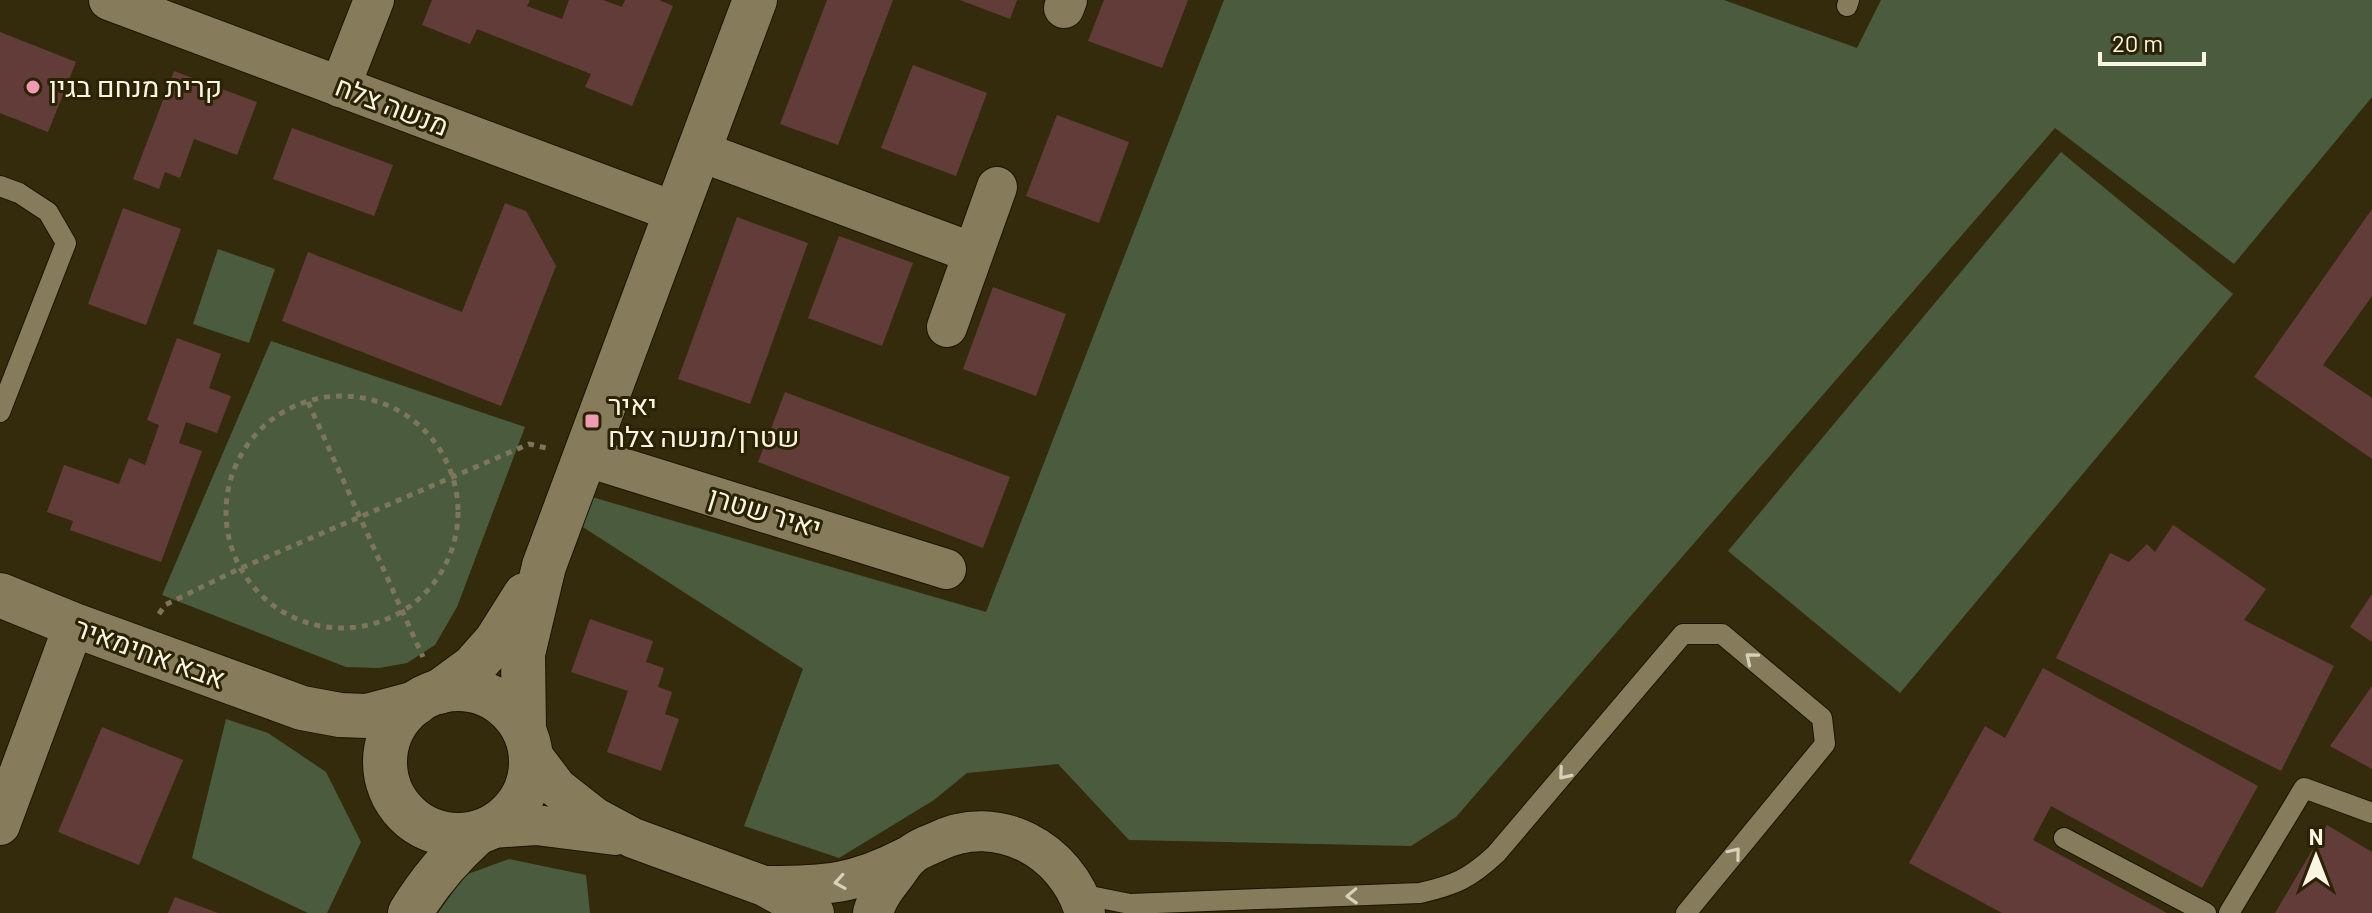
<svg xmlns="http://www.w3.org/2000/svg" width="2372" height="913" viewBox="0 0 2372 913" font-family="Barlow,Heebo,sans-serif">
<rect width="100%" height="100%" fill="#342b0d"/>
<g fill="#4b5b3e">
<path d="M1224 0H1724L1857 48 1881 0H2372V97L2234 264 2055 128 1456 817 1411 846 1129 840 1058 764 967 773 934 800 839 858 744 826 803 669 575 522 585 495 986 612Z"/>
<path d="M2061 152 2233 294 1900 693 1728 551Z"/>
<path d="M218 249 275 269 249 343 193 324Z"/>
<path d="M271 341 525 427 457 607 435 645 407 663 379 668 346 667 162 595Z"/>
<path d="M226 719 268 733 326 772 361 842 327 913H308L192 858Z"/>
<path d="M509 859 586 875 590 913H438L465 875Z"/>
</g>
<g fill="#623c38">
<path d="M432 0H530L527 6 562 19 569 0H603L622 7 625 0H659L673 6 632 106 585 87 591 74 477 29 470 44 422 25Z"/>
<path d="M827 0H893L838 145 780 124Z"/>
<path d="M960 0H1017L1010 19Z"/>
<path d="M1104 0H1188L1162 68 1088 41Z"/>
<path d="M0 32 76 62 48 132 0 113Z"/>
<path d="M913 65 987 93 956 176 881 148Z"/>
<path d="M174 71 257 102 237 155 194 139 180 178 165 172 159 189 133 179Z"/>
<path d="M1057 115 1129 142 1099 223 1026 196Z"/>
<path d="M292 128 393 165 374 216 273 179Z"/>
<path d="M505 203 526 211 556 266 501 406 282 321 308 252 462 312Z"/>
<path d="M123 208 181 229 146 325 88 304Z"/>
<path d="M2372 209V296L2323 365 2372 398V459L2254 377Z"/>
<path d="M737 217 808 243 750 404 678 379Z"/>
<path d="M839 236 913 263 882 346 808 318Z"/>
<path d="M993 287 1066 314 1036 396 963 369Z"/>
<path d="M177 338 221 354 209 388 231 396 217 433 186 422 179 443 202 451 161 562 70 530 73 521 47 512 64 465 119 484 129 458 145 465 159 425 147 420Z"/>
<path d="M785 392 1010 477 983 548 758 462Z"/>
<path d="M2173 525 2266 589 2244 620 2334 666 2281 771 2056 658 2110 553 2129 562 2147 544 2155 552Z"/>
<path d="M2372 594V642L2350 627Z"/>
<path d="M590 619 653 641 646 662 664 668 658 687 672 692 665 714 679 719 661 771 607 752 628 691 571 672Z"/>
<path d="M2043 668 2258 786 2202 888 2051 806 2033 840 2167 913H2002L1909 863 1985 726 2005 738Z"/>
<path d="M2372 686V769L2330 746Z"/>
<path d="M102 727 183 760 139 865 58 832Z"/>
<path d="M2327 825 2372 852V913H2275Z"/>
<path d="M175 897 218 913H168Z"/>
</g>
<g fill="none" stroke-linecap="round" stroke-linejoin="round">
<g stroke="#1a1401" stroke-width="22">
<g id="lane">
<path d="M1847 6 1849 0"/>
<path d="M0 186 19 193 48 212 66 243 0 412"/>
<path d="M2064 838 2206 913"/>
<path d="M1080 894 1130 904 1420 893C1455 885 1469 879 1496 854L1683 634H1722L1822 718 1825 744 1686 913"/>
<path d="M2229 913 2304 788 2372 813"/>
</g>
</g>
<g stroke="#1a1401" stroke-width="42">
<g id="street">
<path d="M109 0 675 212"/>
<path d="M1064 8 1067 0"/>
<path d="M340 87 374 0"/>
<path d="M699 151 973 253"/>
<path d="M947 327 997 187"/>
<path d="M584 456 946 569"/>
<path d="M532 755 557 788 594 817 633 838 764 886 814 913"/>
<path d="M0 825 74 625"/>
<path d="M492 828 536 825 615 835"/>
<path d="M768 886C826 886 855 884 907 857"/>
<path d="M873 913C877 898 884 889 894 876 899 870 903 862 909 857 915 850 927 846 936 842 997 811 1067 850 1085 913"/>
</g>
</g>
<g stroke="#1a1401" stroke-width="46">
<g id="secondary">
<path d="M0 595 74 625 302 708 340 715 367 716 416 703"/>
<circle cx="458" cy="762" r="73"/>
<path d="M439 692 473 667 496 641 525 595"/>
<path d="M524 730 523 654 544 566 755 0"/>
<path d="M410 913C429 882 450 857 477 833"/>
</g>
</g>
<g stroke="#7d755c" stroke-width="5" stroke-dasharray="6 6" stroke-linecap="butt">
<circle cx="342" cy="512" r="116"/>
<path d="M308 402 423 657"/>
<path d="M159 614 165 605 239 569 529 444 546 448"/>
</g>
<use href="#lane" stroke="#867c5c" stroke-width="20"/>
<use href="#street" stroke="#867c5c" stroke-width="40"/>
<use href="#secondary" stroke="#867c5c" stroke-width="44"/>
</g>
<defs><path id="oneway-chevron" d="M-2-3.5L2.5 0L-2 3.5" fill="none" stroke-width="1.6" stroke-linecap="round" stroke-linejoin="round" transform="scale(2)"/></defs>
<g stroke="#d7d1ba">
<use href="#oneway-chevron" transform="translate(1751 658) rotate(-140)"/>
<use href="#oneway-chevron" transform="translate(1564 774) rotate(130)"/>
<use href="#oneway-chevron" transform="translate(1735 853) rotate(-51)"/>
<use href="#oneway-chevron" transform="translate(840 882) rotate(171)"/>
<use href="#oneway-chevron" transform="translate(1352 896) rotate(178)"/>
</g>
<g fill="#f09ab6" stroke="#2a2203" stroke-width="3">
<circle cx="33" cy="87" r="8"/>
<rect x="584" y="413" width="16" height="16" rx="4"/>
</g>
<g text-anchor="middle" stroke-width="6" stroke-linejoin="round" paint-order="stroke">
<g font-size="28" fill="#faf5e3" stroke="#2a2203" text-anchor="start">
<text x="49" y="97">קרית מנחם בגין</text>
<text x="608" y="415">יאיר<tspan x="608" dy="32">שטרן/מנשה צלח</tspan></text>
</g>
<g font-size="28" fill="#faf5e3" stroke="#2a2203">
<text transform="translate(392 106) rotate(21)" y="10">מנשה צלח</text>
<text transform="translate(765 512) rotate(17)" y="10">יאיר שטרן</text>
<text transform="translate(150 653) rotate(20)" y="10">אבא אחימאיר</text>
</g>
</g>
<g transform="translate(2316 857)" stroke="#2a2203" stroke-width="6" paint-order="stroke">
<path d="M0-6L14 30L0 20L-14 30Z" fill="#faf5e3"/>
<text y="-12" font-size="22" font-weight="bold" text-anchor="middle" fill="#faf5e3">N</text>
</g>
<path d="M2100 52v12h104v-12" fill="none" stroke="#faf5e3" stroke-width="4"/>
<text x="2112" y="52" font-size="24" fill="#faf5e3" stroke="#2a2203" stroke-width="6" paint-order="stroke">20 m</text>
</svg>
